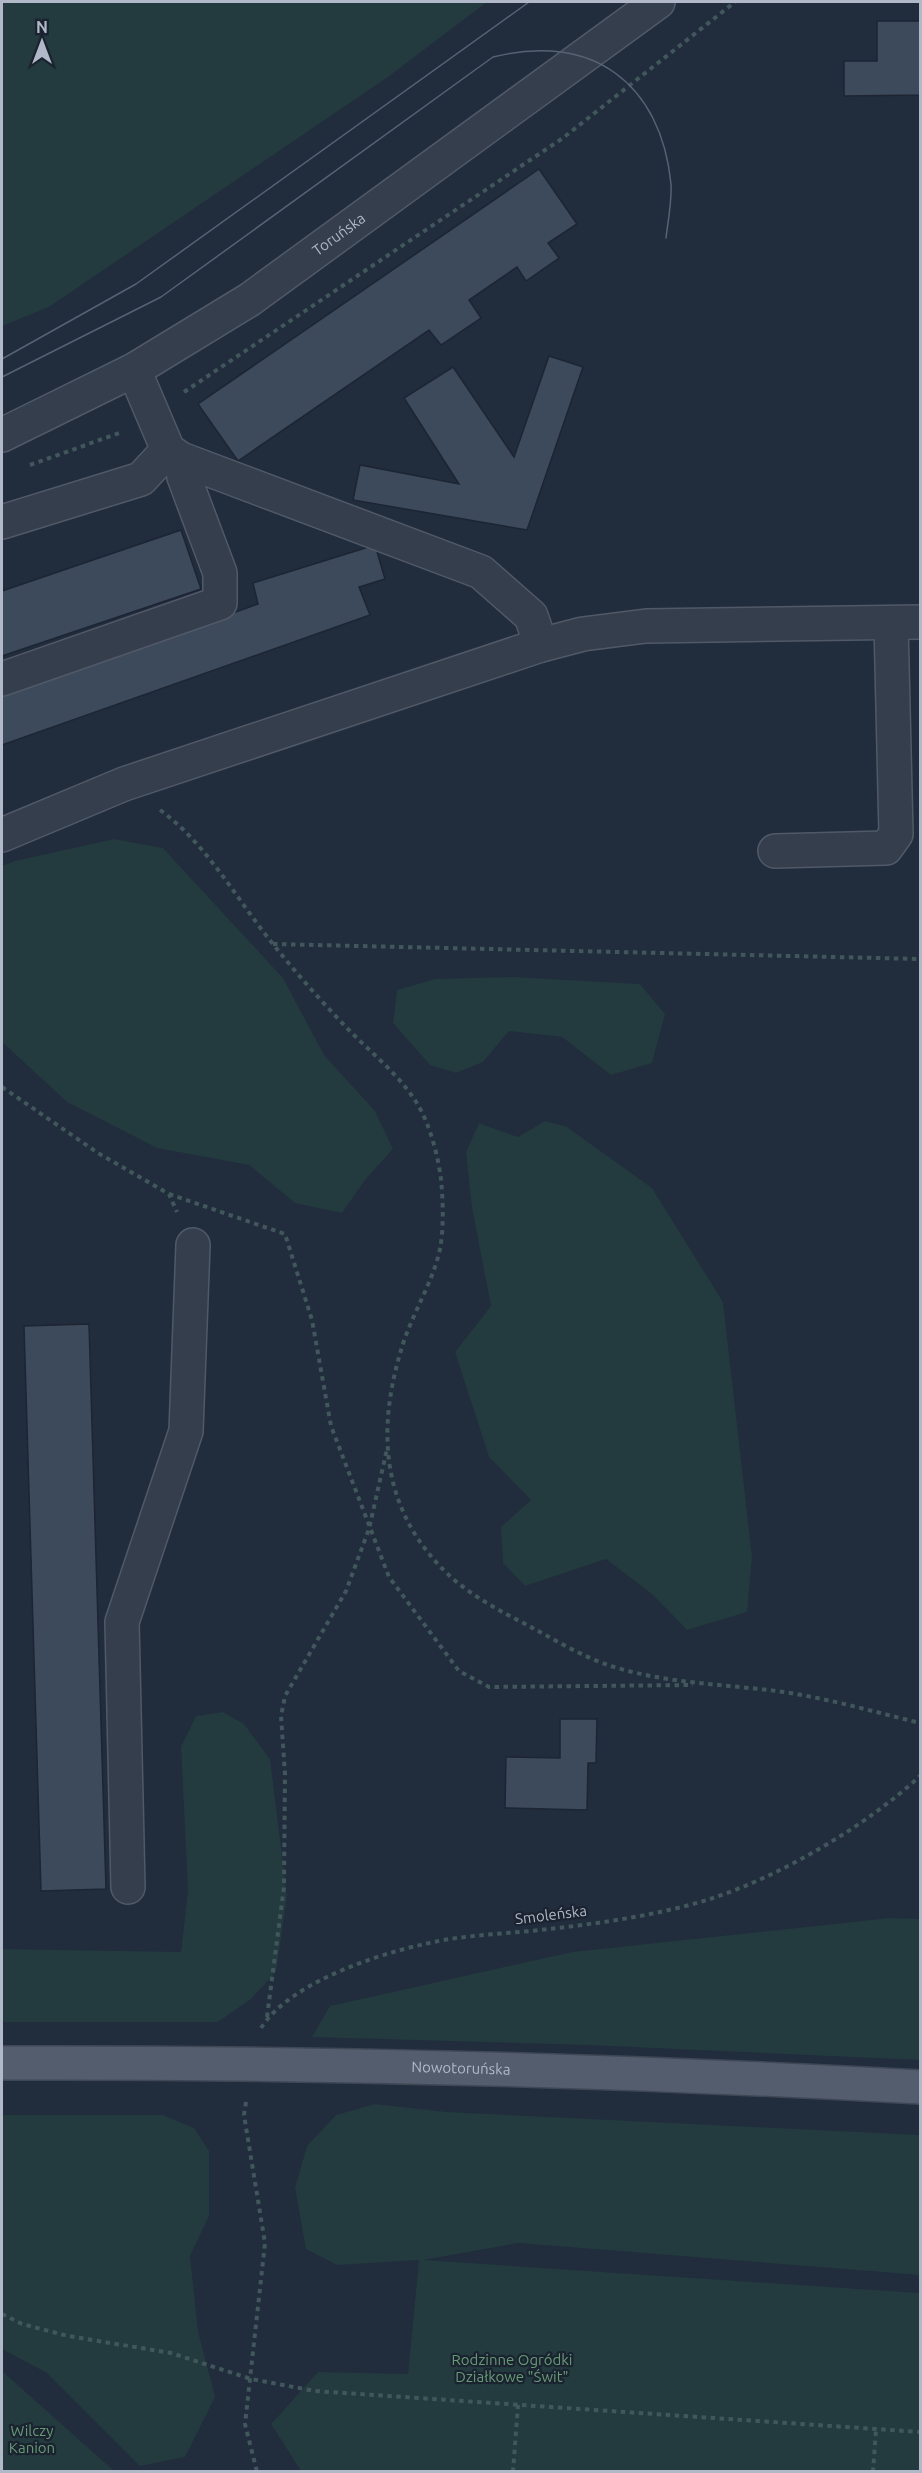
<svg xmlns="http://www.w3.org/2000/svg" width="922" height="2473" viewBox="0 0 922 2473" font-family="Ubuntu,sans-serif">
<rect width="100%" height="100%" fill="#212c3d"/>
<g fill="#233a3e">
<path d="M2 2H487L388 77 49 307 2 326Z"/>
<path d="M114 839 163 848 283 978 324 1055 375 1111 393 1149 365 1180 342 1213 295 1203 249 1165 157 1148 67 1102 2 1042V866L15 861Z"/>
<path d="M514 977 640 984 665 1014 652 1063 611 1075 562 1037 509 1031 483 1062 456 1073 430 1065 393 1023 397 990 435 979Z"/>
<path d="M545 1121 567 1127 652 1188 723 1302 752 1557 747 1612 687 1630 652 1594 606 1559 525 1586 503 1563 501 1527 531 1500 489 1457 455 1352 491 1306 472 1208 466 1152 479 1123 518 1137Z"/>
<path d="M223 1712 244 1724 270 1759 287 1896 276 1972 251 1999 218 2022H2V1949L181 1952 188 1890 181 1747 196 1716Z"/>
<path d="M890 1918 920 1919V2060L587 2045 312 2037 330 2006 572 1952Z"/>
<path d="M375 2104 447 2112 920 2135V2275L518 2243 423 2260 920 2293V2471H301L271 2424 318 2372 408 2374 419 2260 337 2265 306 2249 295 2188 307 2146 336 2115Z"/>
<path d="M2 2115H163L194 2128 209 2151V2216L190 2256 198 2331 215 2397 185 2457 140 2466 47 2373 2 2349Z"/>
<path d="M2 2371 114 2471H2Z"/>
</g>
<g fill="#3d4a5c" stroke="#1d2533" stroke-width="1.5">
<path d="M877 21H920V95L844 96V61H877Z"/>
<path d="M539 169 577 224 548 243 559 258 526 281 517 267 469 300 481 318 441 345 429 330 238 461 198 404Z"/>
<path d="M549 356 583 367 527 530 353 500 360 465 459 484 404 398 453 367 514 457Z"/>
<path d="M181 530 201 589 2 656V591Z"/>
<path d="M375 545 385 579 359 587 370 615 2 745V696L258 604 253 583Z"/>
<path d="M89 1324 106 1889 41 1891 24 1326Z"/>
<path d="M560 1719H597L596 1763H588L587 1810 505 1808 506 1757 560 1758Z"/>
</g>
<g fill="none" stroke-linecap="round" stroke-linejoin="round">
<g stroke="#515967" stroke-width="36">
<g id="minor">
<path d="M134 370 168 450 181 459 481 572 531 616 541 645"/>
<path id="s1" d="M2 435 134 370 249 300 658 2"/>
<path d="M2 522 141 479 168 450"/>
<path d="M2 679 220 603V573L184 477 181 459"/>
<path d="M2 835 124 784 541 645 583 634 646 626 920 622"/>
<path d="M775 851 886 848 896 834 891 623"/>
<path d="M128 1887 122 1622 186 1431 193 1245"/>
</g>
</g>
<g stroke="#3f4755" stroke-width="36">
<g id="major">
<path id="s2" d="M2 2063C308 2062 614 2070 920 2087"/>
</g>
</g>
<g stroke="#41575b" stroke-width="4" stroke-dasharray="4.5 4.5" stroke-linecap="butt">
<path d="M184 392 563 138 735 2"/>
<path d="M30 465 122 432"/>
<path d="M160 810C207 844 237 900 273 944 296 973 321 1001 347 1028 371 1053 400 1075 418 1105 430 1125 438 1156 441 1179 443 1200 444 1228 440 1249 433 1282 412 1314 402 1347 375 1434 382 1514 452 1578 475 1598 502 1612 529 1626 555 1640 583 1657 611 1666 667 1684 726 1684 784 1692 830 1699 875 1712 920 1723"/>
<path d="M273 944 920 959"/>
<path d="M2 1087 98 1153 169 1194 177 1212"/>
<path d="M169 1194 285 1234 312 1320 331 1426 389 1577 459 1671 489 1687 693 1685"/>
<path d="M267 2017 284 1887 285 1774 281 1716 285 1696 346 1591 369 1529 387 1449"/>
<path d="M261 2028C292 1979 394 1948 450 1939 483 1934 516 1933 549 1929 602 1923 659 1915 710 1899 781 1876 866 1826 920 1776"/>
<path d="M246 2102 244 2115 265 2243 245 2424 257 2472"/>
<path d="M2 2314 22 2324 68 2336 171 2353 251 2379 315 2391 920 2432"/>
<path d="M513 2472 518 2405"/>
<path d="M873 2472 876 2429"/>
</g>
<use href="#minor" stroke="#353e4d" stroke-width="33"/>
<use href="#major" stroke="#535d6d" stroke-width="33"/>
<g stroke="#576274" stroke-width="1.5">
<path d="M2 359 136 284 529 2"/>
<path d="M2 377 161 297 493 57C592 32 661 83 671 184 672 201 668 221 666 238"/>
</g>
</g>
<g text-anchor="middle" stroke-width="4.5" stroke-linejoin="round" paint-order="stroke">
<g font-size="15" fill="#b1b9c8" stroke="#1b2331">
<text dy="5" stroke="none"><textPath href="#s1" startOffset="393">Toruńska</textPath></text>
<text transform="translate(551 1915) rotate(-7)" y="5">Smoleńska</text>
<text dy="5" stroke="none"><textPath href="#s2" startOffset="459">Nowotoruńska</textPath></text>
</g>
<g font-size="15" fill="#669b74" stroke="#1b2331">
<text x="512" y="2365">Rodzinne Ogródki<tspan x="512" dy="17">Działkowe "Świt"</tspan></text>
<text x="32" y="2436">Wilczy<tspan x="32" dy="17">Kanion</tspan></text>
</g>
</g>
<rect width="922" height="2473" fill="none" stroke="#b1b9c8" stroke-width="6"/>
<g transform="translate(42 42)" stroke="#1b2331" stroke-width="4.5" paint-order="stroke">
<path d="M0-4.5L10 22L0 15L-10 22Z" fill="#b1b9c8"/>
<text y="-9" font-size="16" font-weight="bold" text-anchor="middle" fill="#b1b9c8">N</text>
</g>
</svg>
